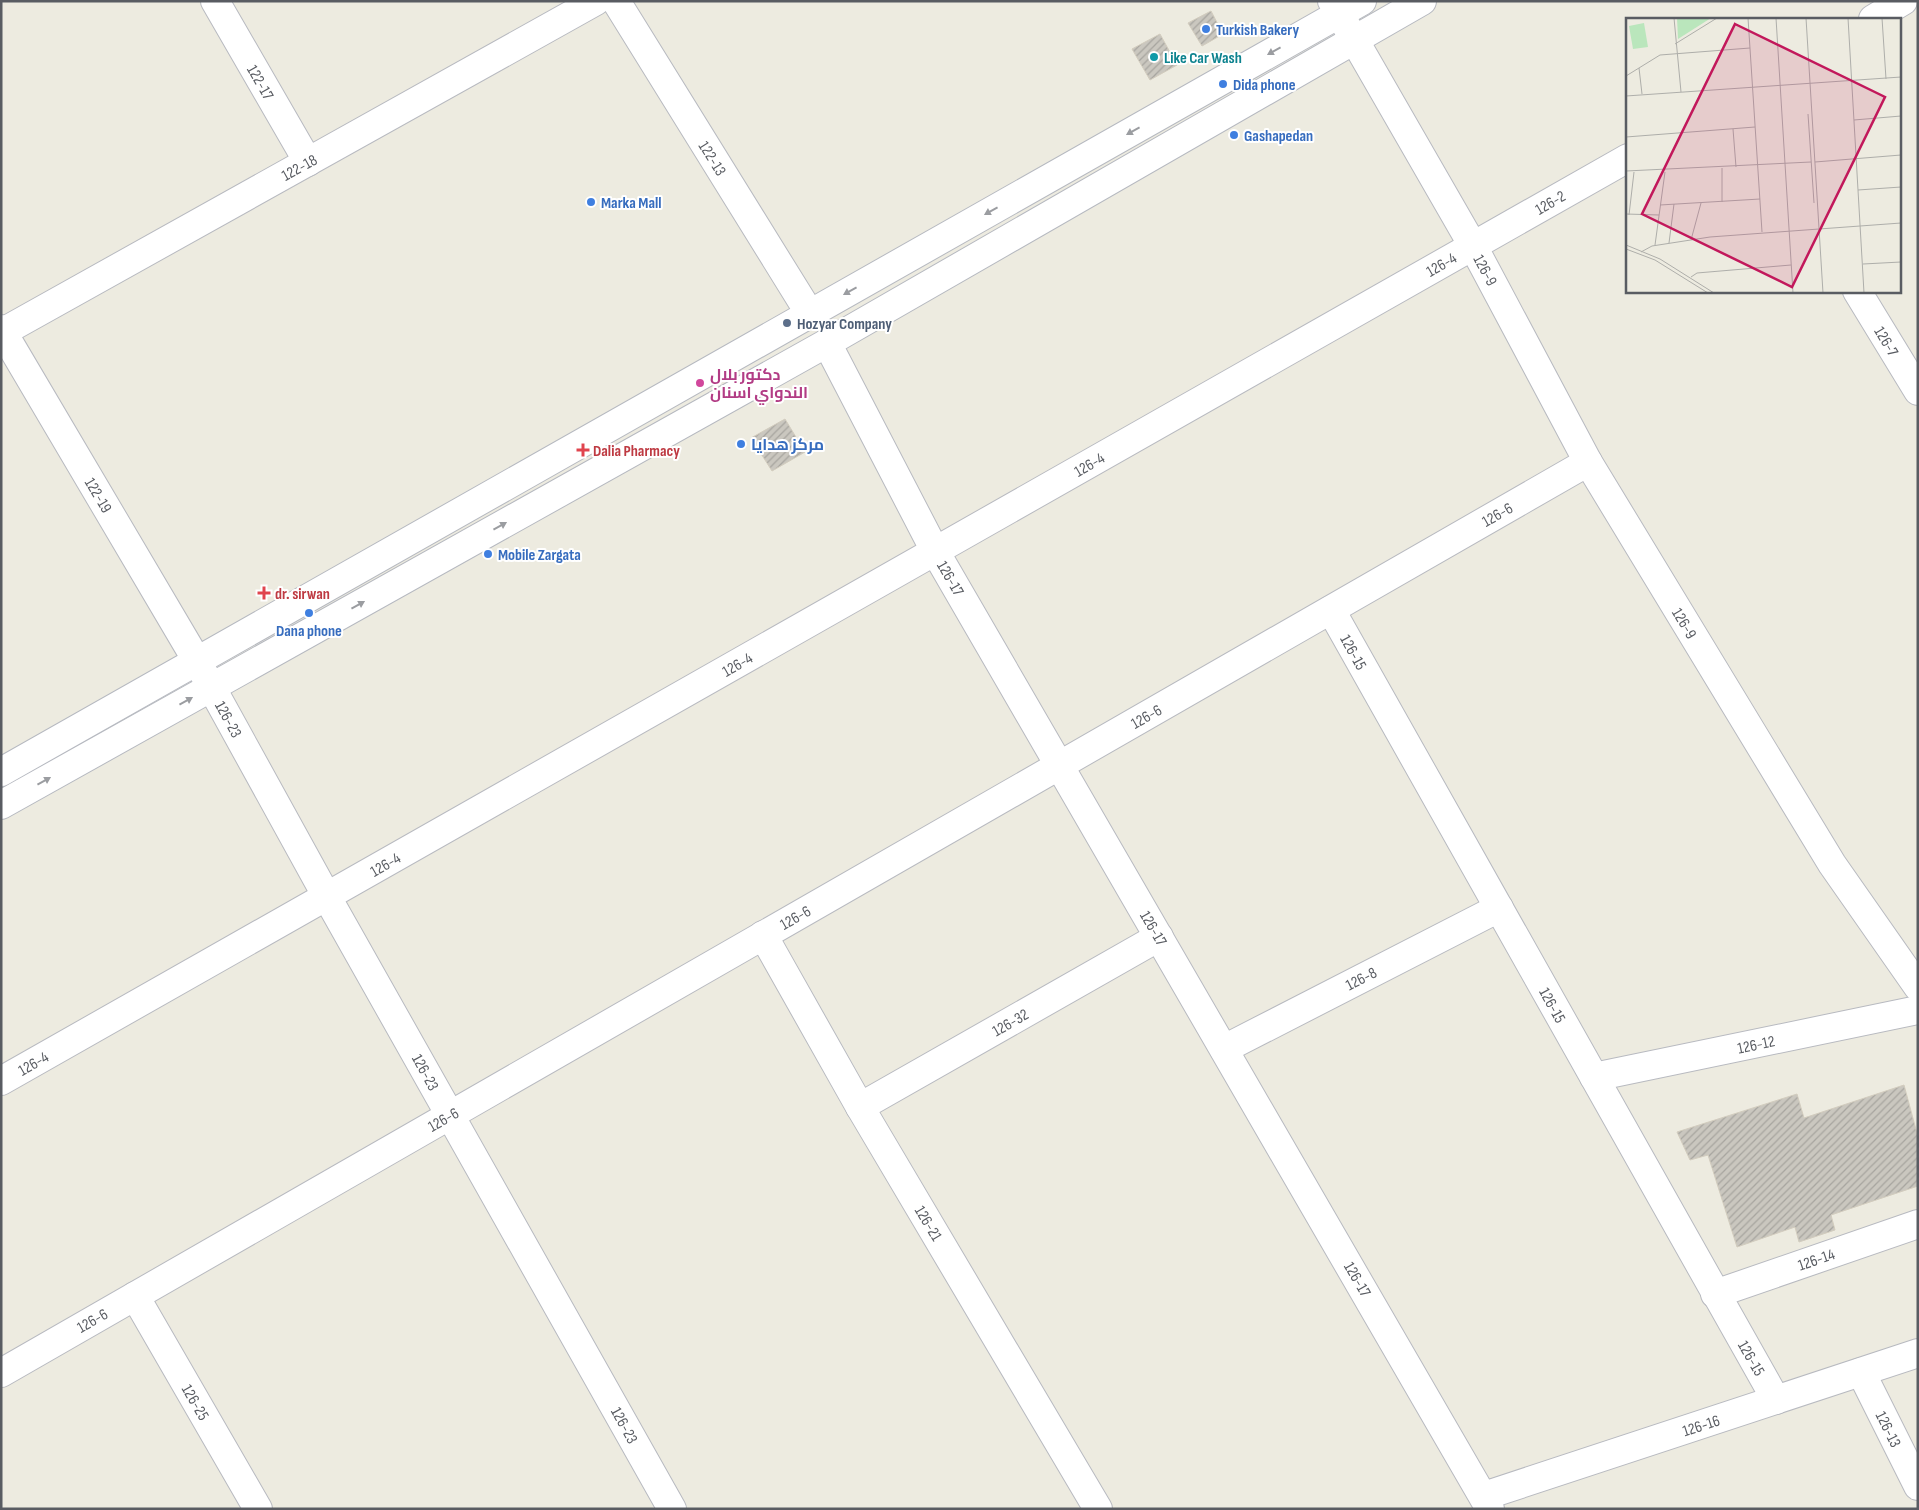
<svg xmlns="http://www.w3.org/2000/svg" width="1919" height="1510" viewBox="0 0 1919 1510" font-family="'Sofia Sans Condensed',Cairo,sans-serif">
<defs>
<pattern id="building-hatch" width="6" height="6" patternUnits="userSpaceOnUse" patternTransform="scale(1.25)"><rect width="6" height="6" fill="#cac7bf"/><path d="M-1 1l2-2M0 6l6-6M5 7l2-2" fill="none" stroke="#a7a59f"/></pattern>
</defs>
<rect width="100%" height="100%" fill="#edebe0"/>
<g fill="url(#building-hatch)" stroke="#d2ccbe">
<path d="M1211 11 1223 34 1202 46 1188 23Z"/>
<path d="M1160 34 1177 65 1150 80 1132 49Z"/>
<path d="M785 419 805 452 772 471 751 438Z"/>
<path d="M1904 1085 1918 1137V1186L1831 1215 1835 1230 1799 1242 1795 1227 1737 1247 1708 1155 1690 1160 1677 1132 1797 1094 1804 1118Z"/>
</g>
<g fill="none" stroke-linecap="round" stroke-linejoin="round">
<g stroke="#b8bac0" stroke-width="30">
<g id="minor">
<path d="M215 1 308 162"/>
<path d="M616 1 810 314"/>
<path d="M1332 1 1473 246 1588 462 1832 864 1918 987"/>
<path d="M1873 19 1903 1"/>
<path d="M1857 291 1918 391"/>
<path d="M1 329 197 661 327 897 672 1509"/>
<path d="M1 333 596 1"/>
<path d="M827 343 935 551 1490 1509"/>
<path d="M1331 610 1776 1400"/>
<path d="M763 935 860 1107 1098 1509"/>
<path d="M1224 1049 1499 908"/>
<path d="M1594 1077 1918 1010"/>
<path d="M1 1081 1628 158"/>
<path d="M860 1107 1159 937"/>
<path d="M1715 1294 1918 1224"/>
<path d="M135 1296 258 1509"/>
<path d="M1861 1372 1918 1486"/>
<path d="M1 1373 1588 462"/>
<path d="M1484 1496 1918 1353"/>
</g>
</g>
<g stroke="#b6b9c0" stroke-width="30">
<g id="secondary">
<path d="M1 772 1362 1"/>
<path d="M1 805 827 343 1422 1"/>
</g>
</g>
<use href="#minor" stroke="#fff" stroke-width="28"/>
<use href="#secondary" stroke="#fff" stroke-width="28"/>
</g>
<defs><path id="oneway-solid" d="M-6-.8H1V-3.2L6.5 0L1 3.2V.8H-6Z" transform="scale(1.25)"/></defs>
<g fill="#9b9da1">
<use href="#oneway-solid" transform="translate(1274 51) rotate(151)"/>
<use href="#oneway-solid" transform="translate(1133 131) rotate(151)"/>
<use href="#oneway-solid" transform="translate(991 211) rotate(151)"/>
<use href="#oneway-solid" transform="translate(850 291) rotate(151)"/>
<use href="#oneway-solid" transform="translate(500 526) rotate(-29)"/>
<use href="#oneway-solid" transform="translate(358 605) rotate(-29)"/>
<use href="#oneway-solid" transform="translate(186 701) rotate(-29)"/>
<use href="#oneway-solid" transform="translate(44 781) rotate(-29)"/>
</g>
<g fill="#3f7fe0" stroke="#fff" stroke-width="2">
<circle cx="1206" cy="29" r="5"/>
<circle cx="1223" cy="84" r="5"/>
<circle cx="1234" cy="135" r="5"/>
<circle cx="591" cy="202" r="5"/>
<circle cx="741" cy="444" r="5"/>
<circle cx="488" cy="554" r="5"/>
<circle cx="309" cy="613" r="5"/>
</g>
<circle fill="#0f9aa8" stroke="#fff" stroke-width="2" cx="1154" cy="57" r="5"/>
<circle fill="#5c6f8a" stroke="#fff" stroke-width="2" cx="787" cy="323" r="5"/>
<circle fill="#d1479c" stroke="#fff" stroke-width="2" cx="700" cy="383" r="5"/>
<g fill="#e0444e" stroke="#fff" stroke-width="2">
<path d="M580.5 442.5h5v5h5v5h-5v5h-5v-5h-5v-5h5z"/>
<path d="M261.5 585.5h5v5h5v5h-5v5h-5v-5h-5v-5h5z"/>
</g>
<g text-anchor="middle" stroke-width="4" stroke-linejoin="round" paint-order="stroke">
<g font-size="16" font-weight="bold" fill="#366cbe" stroke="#fff" text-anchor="start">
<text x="1216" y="35">Turkish Bakery</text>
<text x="1233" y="90">Dida phone</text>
<text x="1244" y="141">Gashapedan</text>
<text x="601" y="208">Marka Mall</text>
<text x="751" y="450">مركز هدايا</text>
<text x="498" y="560">Mobile Zargata</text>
<text x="309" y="636" text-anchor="middle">Dana phone</text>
</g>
<g font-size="16" font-weight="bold" fill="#0d838f" stroke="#fff" text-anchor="start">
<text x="1164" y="63">Like Car Wash</text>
</g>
<g font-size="16" fill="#595c62" stroke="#fff">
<text transform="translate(261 82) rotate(60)" y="6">122-17</text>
<text transform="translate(713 158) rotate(58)" y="6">122-13</text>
<text transform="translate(299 167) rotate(-29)" y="6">122-18</text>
<text transform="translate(1550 202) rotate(-30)" y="6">126-2</text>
<text transform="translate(1441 264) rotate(-30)" y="6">126-4</text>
<text transform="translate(1486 270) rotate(62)" y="6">126-9</text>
<text transform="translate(1887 341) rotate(59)" y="6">126-7</text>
<text transform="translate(1089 464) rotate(-30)" y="6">126-4</text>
<text transform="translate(99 495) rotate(59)" y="6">122-19</text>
<text transform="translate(1497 514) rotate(-30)" y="6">126-6</text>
<text transform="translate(951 578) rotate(60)" y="6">126-17</text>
<text transform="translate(1685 623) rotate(59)" y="6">126-9</text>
<text transform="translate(1354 652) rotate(61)" y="6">126-15</text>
<text transform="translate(737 664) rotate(-30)" y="6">126-4</text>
<text transform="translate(1146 716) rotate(-30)" y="6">126-6</text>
<text transform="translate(229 719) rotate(61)" y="6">126-23</text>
<text transform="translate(385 864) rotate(-30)" y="6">126-4</text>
<text transform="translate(795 917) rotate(-30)" y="6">126-6</text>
<text transform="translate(1154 928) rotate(60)" y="6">126-17</text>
<text transform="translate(1361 978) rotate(-27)" y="6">126-8</text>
<text transform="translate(1553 1005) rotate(61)" y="6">126-15</text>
<text transform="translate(1010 1022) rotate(-30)" y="6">126-32</text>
<text transform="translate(1756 1044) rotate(-12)" y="6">126-12</text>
<text transform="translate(33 1063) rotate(-30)" y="6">126-4</text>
<text transform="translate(426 1072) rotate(61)" y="6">126-23</text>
<text transform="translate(443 1119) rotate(-30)" y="6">126-6</text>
<text transform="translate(929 1223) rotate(59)" y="6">126-21</text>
<text transform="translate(1816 1259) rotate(-19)" y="6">126-14</text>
<text transform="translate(1358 1279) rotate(60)" y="6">126-17</text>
<text transform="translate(92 1320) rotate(-30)" y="6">126-6</text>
<text transform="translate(1752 1358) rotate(60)" y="6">126-15</text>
<text transform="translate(196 1402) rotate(60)" y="6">126-25</text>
<text transform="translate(625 1425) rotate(61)" y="6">126-23</text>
<text transform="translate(1701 1425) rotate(-18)" y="6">126-16</text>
<text transform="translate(1889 1429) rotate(64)" y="6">126-13</text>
</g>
<g font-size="16" font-weight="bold" fill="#4e5e75" stroke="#fff" text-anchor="start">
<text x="797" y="329">Hozyar Company</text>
</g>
<g font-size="16" font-weight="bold" fill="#b23c85" stroke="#fff" text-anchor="start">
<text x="710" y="380">دكتور بلال<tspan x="710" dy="18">الندواي اسنان</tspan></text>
</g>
<g font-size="16" font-weight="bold" fill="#be3a42" stroke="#fff" text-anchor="start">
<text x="593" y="456">Dalia Pharmacy</text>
<text x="275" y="599">dr. sirwan</text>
</g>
</g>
<g transform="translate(1626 18)">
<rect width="275" height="275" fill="#edebe0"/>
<path d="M51 0H85L52 21Z" fill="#bae6bc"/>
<path d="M18 5 22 29 7 31 3 8Z" fill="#bae6bc"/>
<path fill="none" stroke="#aeaeaa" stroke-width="1" d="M48 0 55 74M122 0 136 214M150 0 167 275M180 0 197 275M222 0 238 275M256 0 260 61M49 26 91 0M13 50 16 76M0 58 34 37 124 30M0 78 275 59M182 96 188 185M228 102 275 98M107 111 110 149M0 119 129 109M189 144 275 137M96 150V184M0 153 185 144M232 172 275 169M34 187 134 181M0 196 33 197M3 197 8 154M65 222 75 185M43 225 48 186M0 227 34 241 88 275M29 227 39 154M0 231 29 242 82 275M15 234 26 228 84 219 275 205M237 246 275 244M65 259 71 255 165 247"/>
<path fill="#c2185b" fill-opacity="0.15" stroke="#c2185b" stroke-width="2.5" d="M109 6 259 79 166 269 16 196Z"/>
<rect width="275" height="275" fill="none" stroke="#595c62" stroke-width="2.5"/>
</g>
<rect width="1919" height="1510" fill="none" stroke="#595c62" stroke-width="5"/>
</svg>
